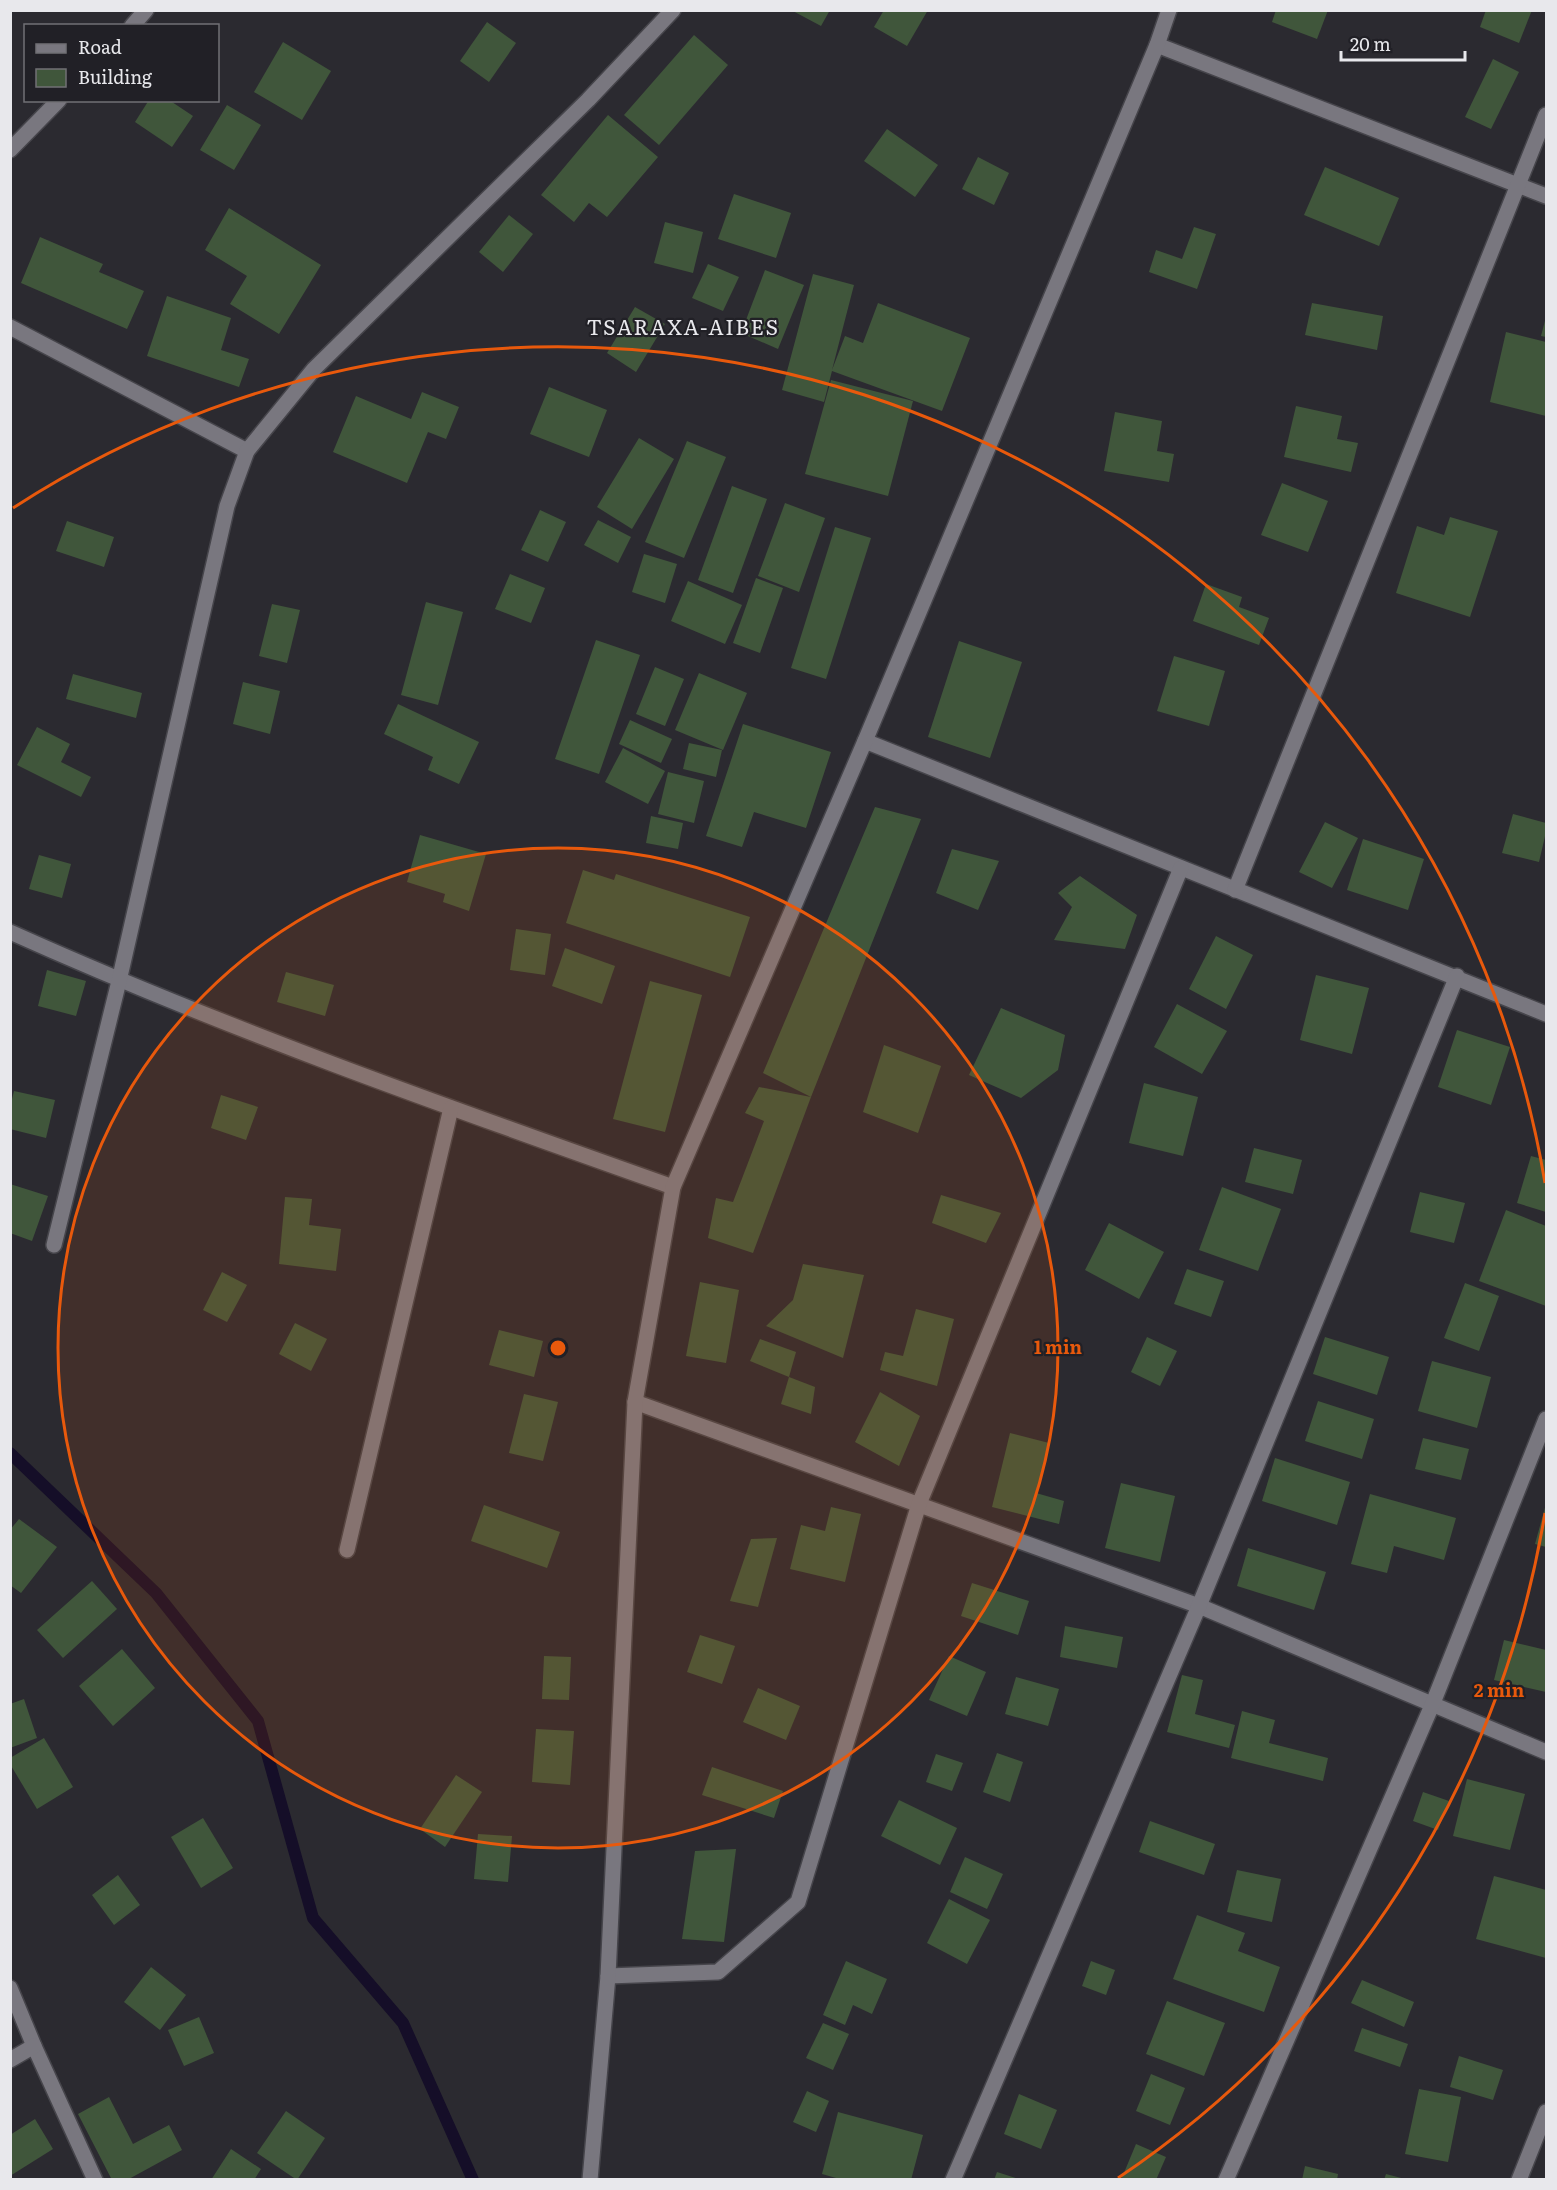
<svg xmlns="http://www.w3.org/2000/svg" width="1557" height="2190" viewBox="0 0 1557 2190" font-family="Literata,serif">
<rect width="100%" height="100%" fill="#2b2a30"/>
<g fill="none" stroke-linecap="round" stroke-linejoin="round">
<path stroke="#150e28" stroke-width="12" d="M10 1453 156 1593 258 1721 313 1918 403 2023 473 2180"/>
</g>
<g fill="#40563b">
<path d="M791 10H830L821 26Z"/>
<path d="M884 10H928L907 46 874 27Z"/>
<path d="M1276 10H1328L1317 39 1272 22Z"/>
<path d="M1486 10H1532L1519 43 1480 27Z"/>
<path d="M487 22 516 43 489 82 460 61Z"/>
<path d="M694 35 728 65 659 145 624 115Z"/>
<path d="M283 42 331 71 302 120 254 92Z"/>
<path d="M1493 59 1519 72 1491 129 1465 117Z"/>
<path d="M149 100H169L193 116 172 147 135 122Z"/>
<path d="M227 105 261 125 234 170 200 150Z"/>
<path d="M608 115 658 157 607 217 589 203 574 222 541 195Z"/>
<path d="M887 129 938 165 915 197 864 161Z"/>
<path d="M978 157 1009 173 994 205 962 189Z"/>
<path d="M1325 167 1399 198 1379 246 1304 215Z"/>
<path d="M734 194 791 213 776 258 718 239Z"/>
<path d="M229 208 321 265 279 334 230 304 247 276 205 250Z"/>
<path d="M509 215 533 234 503 272 479 252Z"/>
<path d="M665 222 703 232 693 273 654 263Z"/>
<path d="M1194 227 1216 234 1197 289 1149 272 1156 250 1182 259Z"/>
<path d="M40 237 103 264 99 272 144 291 127 329 21 283Z"/>
<path d="M708 264 739 277 723 311 692 298Z"/>
<path d="M765 270 804 285 778 349 741 333Z"/>
<path d="M813 274 854 285 832 370 845 336 863 343 878 303 970 338 942 411 832 371 824 402 782 390Z"/>
<path d="M167 296 231 318 221 350 249 359 239 387 147 356Z"/>
<path d="M1312 303 1383 316 1377 350 1305 335Z"/>
<path d="M635 307 665 324 636 372 607 353Z"/>
<path d="M1546 317V337L1541 336Z"/>
<path d="M1506 332 1546 342V416L1490 402Z"/>
<path d="M831 380 913 401 888 496 805 474Z"/>
<path d="M549 387 607 410 589 457 530 434Z"/>
<path d="M422 392 459 407 446 439 428 432 407 483 333 452 356 396 411 419Z"/>
<path d="M1296 406 1342 416 1337 439 1358 443 1351 472 1284 457Z"/>
<path d="M1115 412 1162 421 1157 451 1174 454 1169 482 1104 471Z"/>
<path d="M639 438 674 459 632 529 597 507Z"/>
<path d="M687 441 726 457 684 558 645 542Z"/>
<path d="M1282 483 1328 501 1308 552 1261 535Z"/>
<path d="M732 486 767 499 733 593 698 580Z"/>
<path d="M785 503 825 518 799 592 758 576Z"/>
<path d="M540 510 566 522 548 562 521 550Z"/>
<path d="M1450 517 1498 531 1470 617 1396 593 1417 526 1444 535Z"/>
<path d="M598 520 631 537 618 563 584 545Z"/>
<path d="M67 521 114 537 104 567 56 551Z"/>
<path d="M835 527 871 538 826 679 791 668Z"/>
<path d="M644 554 677 564 665 603 632 592Z"/>
<path d="M510 574 545 588 531 623 495 609Z"/>
<path d="M756 578 783 588 760 653 733 643Z"/>
<path d="M688 581 742 605 725 644 671 621Z"/>
<path d="M1206 584 1242 597 1239 607 1269 618 1259 645 1193 621Z"/>
<path d="M426 602 463 612 438 705 401 695Z"/>
<path d="M272 604 300 610 287 663 259 656Z"/>
<path d="M596 640 640 655 599 774 555 759Z"/>
<path d="M959 641 1022 662 990 758 928 737Z"/>
<path d="M1174 656 1225 671 1209 726 1157 711Z"/>
<path d="M655 667 684 679 665 726 636 714Z"/>
<path d="M699 673 747 693 723 750 675 730Z"/>
<path d="M73 674 142 693 136 718 66 699Z"/>
<path d="M243 682 280 691 270 734 233 724Z"/>
<path d="M398 704 479 742 459 784 428 770 433 757 384 734Z"/>
<path d="M630 720 672 739 661 763 619 744Z"/>
<path d="M743 724 831 752 806 828 754 812 742 847 706 836Z"/>
<path d="M37 727 70 744 61 762 91 777 81 797 17 765Z"/>
<path d="M689 743 722 750 716 777 683 769Z"/>
<path d="M623 748 665 771 648 804 605 782Z"/>
<path d="M668 772 704 781 694 823 658 814Z"/>
<path d="M875 807 921 819 811 1097 753 1253 708 1238 716 1198 733 1202 764 1121 745 1113 759 1087 811 1097 763 1073Z"/>
<path d="M1513 814 1546 823V832L1539 862 1502 853Z"/>
<path d="M651 816 683 823 678 849 646 843Z"/>
<path d="M1325 822 1358 838 1332 888 1299 872Z"/>
<path d="M420 835 486 854 469 911 443 902 445 894 407 882Z"/>
<path d="M1363 839 1424 859 1408 910 1347 890Z"/>
<path d="M952 849 999 861 978 910 936 893Z"/>
<path d="M39 855 71 864 62 898 29 889Z"/>
<path d="M583 870 614 880 616 874 750 917 730 977 566 923Z"/>
<path d="M1080 876 1137 915 1125 949 1054 940 1072 907 1058 893Z"/>
<path d="M516 929 551 934 545 975 510 970Z"/>
<path d="M1216 936 1253 955 1226 1009 1189 989Z"/>
<path d="M565 948 615 966 602 1004 552 986Z"/>
<path d="M47 970 86 981 76 1016 38 1006Z"/>
<path d="M286 972 334 985 325 1016 277 1002Z"/>
<path d="M1316 975 1369 988 1352 1054 1300 1040Z"/>
<path d="M650 981 702 995 665 1132 613 1119Z"/>
<path d="M1177 1004 1227 1031 1202 1074 1154 1047Z"/>
<path d="M1001 1008 1065 1035 1058 1070 1021 1098 969 1075Z"/>
<path d="M1457 1030 1510 1047 1491 1105 1438 1087Z"/>
<path d="M884 1045 941 1066 918 1133 863 1112Z"/>
<path d="M1144 1083 1198 1097 1183 1156 1129 1143Z"/>
<path d="M14 1091 55 1100 46 1138 10 1129V1107Z"/>
<path d="M221 1095 258 1107 246 1140 211 1128Z"/>
<path d="M1254 1148 1302 1160 1293 1194 1245 1182Z"/>
<path d="M1531 1156 1546 1160V1212L1517 1203Z"/>
<path d="M10 1184 48 1196 32 1241 10 1233Z"/>
<path d="M1222 1187 1281 1209 1258 1271 1199 1250Z"/>
<path d="M1420 1192 1465 1203 1454 1243 1410 1232Z"/>
<path d="M941 1195 1001 1213 986 1243 932 1223Z"/>
<path d="M285 1197 312 1199 309 1225 341 1229 336 1271 279 1264Z"/>
<path d="M1506 1210 1546 1226V1306L1479 1281Z"/>
<path d="M1109 1223 1164 1252 1139 1299 1085 1270Z"/>
<path d="M803 1264 864 1275 843 1358 766 1326 793 1300Z"/>
<path d="M1187 1269 1224 1281 1211 1317 1174 1304Z"/>
<path d="M222 1272 247 1285 227 1322 203 1310Z"/>
<path d="M700 1282 739 1290 726 1363 686 1356Z"/>
<path d="M1465 1283 1499 1296 1479 1351 1444 1338Z"/>
<path d="M916 1309 954 1319 937 1386 880 1370 885 1352 903 1356Z"/>
<path d="M295 1323 327 1339 311 1371 279 1354Z"/>
<path d="M499 1330 543 1341 534 1377 489 1365Z"/>
<path d="M1147 1337 1177 1351 1160 1386 1131 1372Z"/>
<path d="M1325 1337 1389 1357 1377 1395 1313 1374Z"/>
<path d="M760 1339 796 1352 789 1377 750 1361Z"/>
<path d="M1432 1361 1491 1377 1477 1428 1418 1411Z"/>
<path d="M789 1377 815 1387 811 1414 781 1404Z"/>
<path d="M880 1392 920 1416 899 1466 855 1442Z"/>
<path d="M524 1394 558 1402 543 1461 509 1453Z"/>
<path d="M1318 1401 1374 1419 1362 1459 1305 1441Z"/>
<path d="M1010 1433 1049 1443 1036 1493 1064 1501 1059 1524 992 1507Z"/>
<path d="M1423 1438 1469 1449 1461 1480 1415 1469Z"/>
<path d="M1275 1458 1350 1482 1337 1525 1262 1501Z"/>
<path d="M1121 1483 1175 1496 1160 1562 1105 1548Z"/>
<path d="M1370 1494 1456 1518 1444 1560 1394 1546 1387 1573 1351 1564Z"/>
<path d="M1546 1504V1547L1535 1544Z"/>
<path d="M484 1505 560 1532 547 1568 471 1541Z"/>
<path d="M831 1507 861 1514 845 1582 790 1569 801 1525 825 1531Z"/>
<path d="M19 1519 57 1547 21 1593 10 1585V1530Z"/>
<path d="M777 1538 758 1607 730 1601 751 1539Z"/>
<path d="M1248 1548 1326 1572 1314 1610 1237 1586Z"/>
<path d="M92 1581 117 1609 63 1658 37 1630Z"/>
<path d="M972 1583 1029 1601 1018 1635 961 1616Z"/>
<path d="M1065 1626 1123 1637 1117 1668 1060 1657Z"/>
<path d="M700 1635 735 1646 722 1684 687 1672Z"/>
<path d="M1504 1640 1546 1650V1692L1494 1680Z"/>
<path d="M122 1649 155 1688 113 1726 79 1686Z"/>
<path d="M544 1656 571 1657 569 1700 542 1699Z"/>
<path d="M949 1656 986 1672 967 1716 929 1700Z"/>
<path d="M1182 1675 1203 1680 1195 1714 1235 1725 1229 1748 1167 1732Z"/>
<path d="M1016 1677 1059 1689 1048 1726 1005 1714Z"/>
<path d="M758 1688 800 1706 786 1740 743 1722Z"/>
<path d="M24 1699 37 1738 10 1748V1704Z"/>
<path d="M1242 1711 1275 1720 1269 1743 1328 1758 1323 1781 1231 1758Z"/>
<path d="M536 1729 574 1731 570 1785 532 1782Z"/>
<path d="M44 1738 73 1787 37 1809 10 1764V1758Z"/>
<path d="M997 1753 1023 1762 1010 1802 983 1792Z"/>
<path d="M936 1754 963 1763 952 1791 926 1782Z"/>
<path d="M712 1767 783 1791 774 1818 702 1795Z"/>
<path d="M456 1775 482 1792 445 1847 420 1829Z"/>
<path d="M1467 1779 1525 1794 1510 1850 1453 1836Z"/>
<path d="M1423 1792 1449 1801 1438 1830 1413 1821Z"/>
<path d="M899 1800 957 1828 940 1865 881 1836Z"/>
<path d="M203 1818 233 1868 201 1888 171 1837Z"/>
<path d="M1150 1821 1215 1844 1204 1875 1139 1852Z"/>
<path d="M478 1834 512 1836 508 1882 474 1879Z"/>
<path d="M736 1849 724 1942 682 1939 695 1851Z"/>
<path d="M965 1857 1003 1874 987 1909 950 1892Z"/>
<path d="M1237 1870 1281 1879 1272 1922 1227 1912Z"/>
<path d="M118 1875 140 1905 114 1925 92 1895Z"/>
<path d="M1494 1876 1546 1890V1958L1476 1939Z"/>
<path d="M949 1899 990 1920 967 1964 927 1943Z"/>
<path d="M1197 1915 1245 1933 1238 1951 1280 1967 1264 2012 1173 1979Z"/>
<path d="M846 1961 887 1979 872 2014 853 2005 845 2025 823 2015Z"/>
<path d="M1091 1961 1115 1970 1106 1995 1082 1986Z"/>
<path d="M151 1967 186 1995 160 2030 124 2002Z"/>
<path d="M1362 1980 1414 2002 1404 2027 1351 2003Z"/>
<path d="M1167 2001 1225 2023 1204 2076 1146 2054Z"/>
<path d="M199 2017 214 2053 184 2066 168 2030Z"/>
<path d="M823 2023 849 2034 833 2070 806 2058Z"/>
<path d="M1362 2028 1408 2044 1400 2067 1354 2051Z"/>
<path d="M1459 2056 1503 2070 1493 2100 1450 2087Z"/>
<path d="M1151 2074 1185 2088 1170 2125 1136 2111Z"/>
<path d="M1419 2089 1461 2097 1448 2162 1405 2154Z"/>
<path d="M807 2091 829 2101 816 2132 793 2122Z"/>
<path d="M1019 2094 1057 2110 1041 2149 1004 2134Z"/>
<path d="M109 2097 133 2144 169 2125 182 2150 127 2180H112L78 2114Z"/>
<path d="M286 2111 325 2138 297 2180 257 2153Z"/>
<path d="M838 2112 923 2135 911 2180H843L822 2174Z"/>
<path d="M35 2119 53 2149 10 2176V2135Z"/>
<path d="M1136 2144 1166 2157 1156 2180H1121Z"/>
<path d="M231 2149 261 2169 254 2180H211Z"/>
<path d="M1305 2166 1338 2174 1337 2180H1302Z"/>
<path d="M997 2172 1019 2179V2180H994Z"/>
<path d="M1386 2174 1405 2179V2180H1384Z"/>
</g>
<g fill="none" stroke-linecap="round" stroke-linejoin="round">
<g stroke="#46454b" stroke-width="18">
<g id="minor">
<path d="M132 26 146 10"/>
<path d="M1157 45 1546 196"/>
<path d="M10 150 59 100"/>
<path d="M10 327 247 451"/>
<path d="M865 741 1546 1014"/>
<path d="M1235 890 1546 115"/>
<path d="M10 932C226 1029 450 1108 673 1187"/>
<path d="M54 1245 119 981 227 506 247 451 314 369 588 100 673 10"/>
<path d="M635 1402 1199 1606 1546 1752"/>
<path d="M347 1550 451 1108"/>
<path d="M608 1976 718 1972 798 1902 919 1504 1181 868"/>
<path d="M10 1988 34 2046 95 2180"/>
<path d="M10 2060 34 2046"/>
<path d="M590 2180 608 1976 635 1402 673 1187 865 741 1157 45 1169 10"/>
<path d="M953 2180 1199 1606 1457 976"/>
<path d="M1226 2180 1433 1703 1546 1419"/>
<path d="M1519 2180 1546 2112"/>
</g>
</g>
<use href="#minor" stroke="#79777f" stroke-width="15"/>
</g>
<circle cx="558" cy="1348" r="500" fill="#e8590c" fill-opacity=".12"/>
<g fill="none" stroke="#e8590c" stroke-width="3">
<circle cx="558" cy="1348" r="500"/>
<path d="M1545 1513A1001 1001 0 0 1 1118 2178M13 508A1001 1001 0 0 1 1545 1183"/>
</g>
<g text-anchor="middle" stroke-width="4.5" stroke-linejoin="round" paint-order="stroke">
<g font-size="21" letter-spacing="1.5" fill="#e8e8ec" stroke="#212026">
<text x="683" y="335">TSARAXA-AIBES</text>
</g>
</g>
<circle cx="558" cy="1348" r="9" fill="#e8590c" stroke="#212026" stroke-width="3"/>
<g font-size="18" text-anchor="middle" font-weight="bold" fill="#e8590c" stroke="#212026" stroke-width="4.5" stroke-linejoin="round" paint-order="stroke">
<text x="1058" y="1354">1 min</text>
<text x="1499" y="1697">2 min</text>
</g>
<rect width="1557" height="2190" fill="none" stroke="#e8e8ec" stroke-width="24"/>
<rect x="24" y="24" width="195" height="78" fill="#212026" stroke="#717075" stroke-width="1.5"/>
<rect x="36" y="44" width="30" height="9" fill="#79777f" stroke="#717075" stroke-width="1.5"/>
<text x="78" y="54" font-size="18" fill="#e8e8ec">Road</text>
<rect x="36" y="69" width="30" height="18" fill="#40563b" stroke="#717075" stroke-width="1.5"/>
<text x="78" y="84" font-size="18" fill="#e8e8ec">Building</text>
<path d="M1341 51v9h124v-9" fill="none" stroke="#e8e8ec" stroke-width="3"/>
<text x="1350" y="51" font-size="18" fill="#e8e8ec" stroke="#212026" stroke-width="4.5" paint-order="stroke">20 m</text>
</svg>
